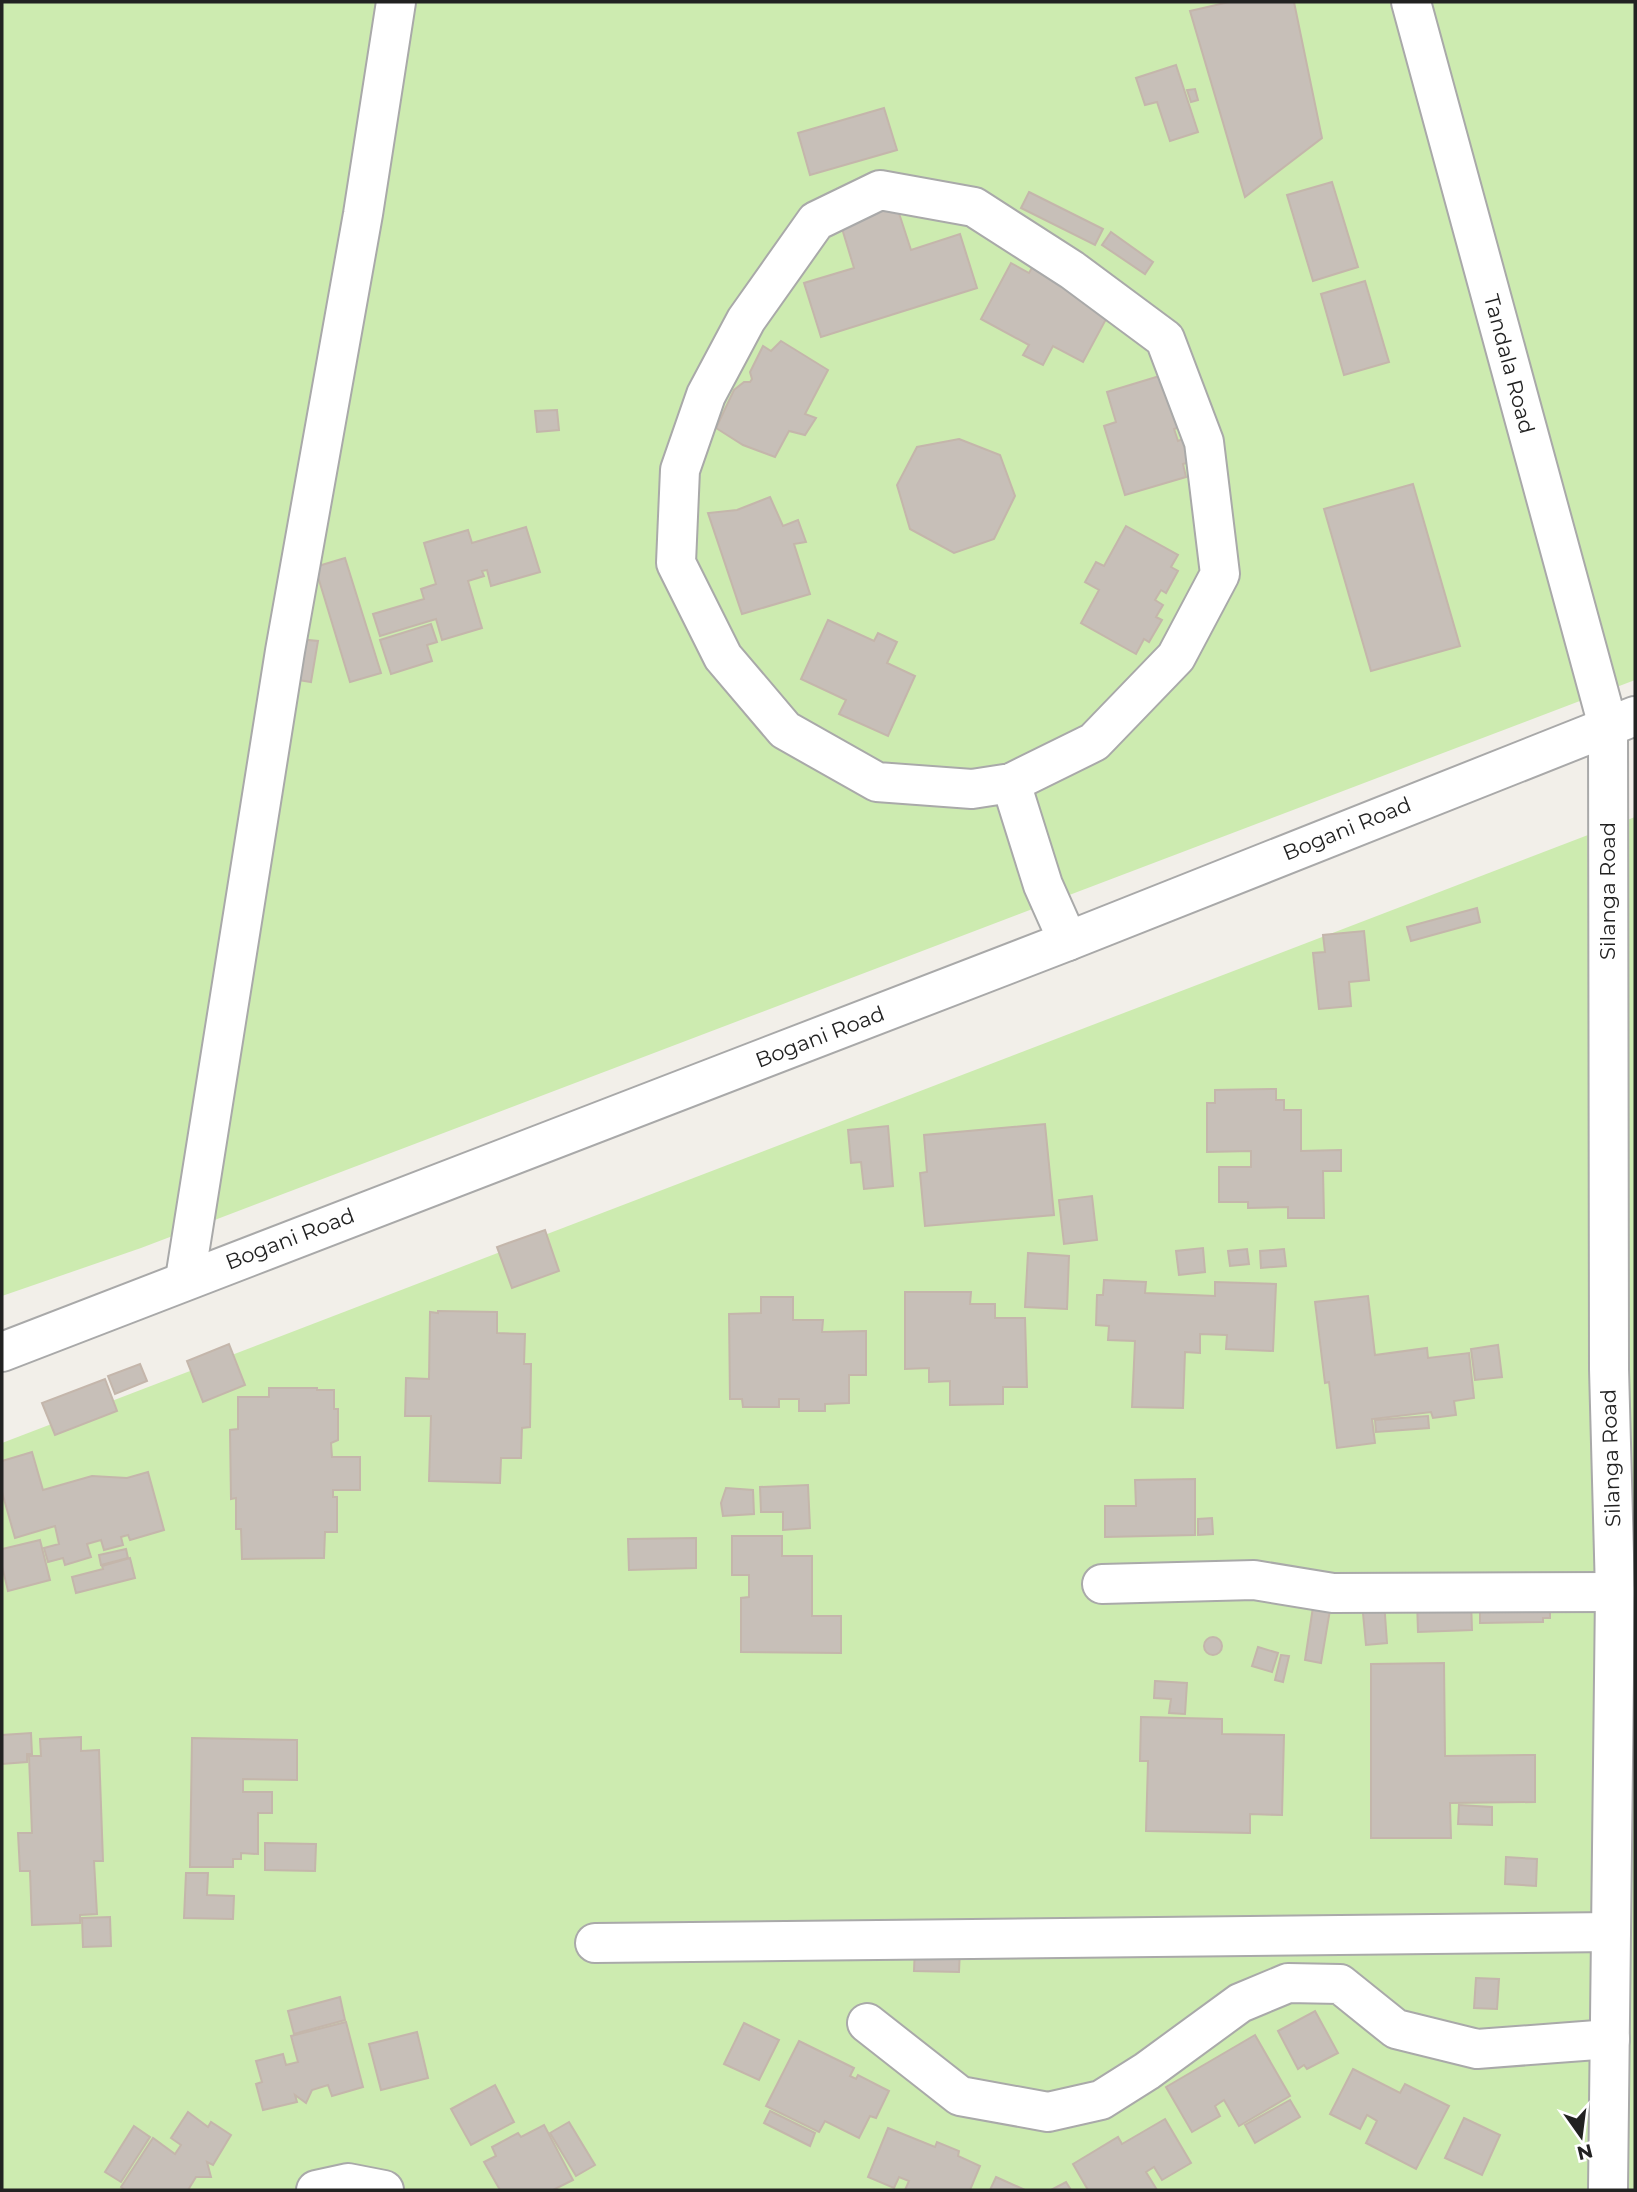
<svg xmlns="http://www.w3.org/2000/svg" width="1637" height="2192" viewBox="0 0 1637 2192" font-family="Montserrat,sans-serif">
<rect width="100%" height="100%" fill="#f2efe9"/>
<g fill="#cdebb0">
<path d="M2 2H1635V680L141 1248 2 1296Z"/>
<path d="M1635 817V2190H2V1443Z"/>
</g>
<g fill="#c7bfb8" stroke="#c4b6ab" stroke-width="2">
<path d="M1229 2H1294L1322 138 1245 197 1190 11Z"/>
<path d="M1176 65 1198 132 1170 141 1157 102 1145 105 1136 78Z"/>
<path d="M1195 89 1198 100 1191 102 1187 90Z"/>
<path d="M884 108 897 150 810 175 798 133Z"/>
<path d="M1332 182 1358 267 1313 281 1287 195Z"/>
<path d="M1029 192 1103 229 1095 245 1021 208Z"/>
<path d="M896 204 911 250 960 234 977 288 821 337 804 283 854 268 840 222Z"/>
<path d="M1111 232 1153 262 1145 274 1102 245Z"/>
<path d="M1011 263 1029 273 1033 266 1112 308 1083 362 1053 346 1043 365 1023 355 1029 345 981 319Z"/>
<path d="M1365 281 1389 362 1344 375 1321 294Z"/>
<path d="M781 341 828 370 805 414 816 418 805 435 789 431 775 457 743 445 716 428 734 390 744 382H750L752 379 750 372 763 346 771 351Z"/>
<path d="M1166 374 1180 427 1174 429 1178 441 1183 439 1190 462 1183 464 1186 477 1125 495 1104 426 1116 422 1107 392Z"/>
<path d="M557 410 559 430 537 432 535 411Z"/>
<path d="M959 439 1000 455 1015 496 994 539 954 553 910 529 897 485 917 447Z"/>
<path d="M1413 484 1460 646 1371 671 1324 509Z"/>
<path d="M770 497 783 526 798 520 806 542 794 544 810 594 742 614 708 513 737 510Z"/>
<path d="M1126 526 1178 555 1171 567 1178 571 1166 593 1161 590 1155 600 1163 605 1156 617 1162 620 1149 642 1144 639 1136 654 1081 623 1099 590 1085 582 1096 562 1104 566Z"/>
<path d="M526 527 540 572 491 586 487 570 482 571 484 576 468 581 482 628 442 640 436 619 380 636 373 614 424 599 421 589 436 584 424 543 468 530 472 543Z"/>
<path d="M345 558 381 673 350 682 315 567Z"/>
<path d="M828 620 874 641 878 633 897 642 887 663 915 676 888 736 839 714 846 700 801 679Z"/>
<path d="M431 624 437 642 427 645 432 661 391 674 380 640Z"/>
<path d="M298 639 318 641 311 682 292 679Z"/>
<path d="M1477 908 1480 922 1411 941 1407 927Z"/>
<path d="M1364 931 1369 980 1349 982 1351 1006 1319 1009 1313 953 1325 952 1323 935Z"/>
<path d="M1276 1089V1100H1284V1110H1301V1151L1341 1150V1171H1323L1324 1218H1288V1207L1248 1208V1202H1219V1167H1251V1151L1207 1152V1103H1215V1090Z"/>
<path d="M1045 1124 1054 1215 925 1226 920 1173 927 1172 924 1135Z"/>
<path d="M888 1126 893 1186 864 1189 861 1162 851 1163 848 1130Z"/>
<path d="M1092 1196 1097 1240 1064 1244 1059 1200Z"/>
<path d="M545 1230 559 1271 512 1288 497 1247Z"/>
<path d="M1203 1248 1205 1272 1179 1275 1176 1251Z"/>
<path d="M1247 1249 1249 1264 1230 1266 1228 1251Z"/>
<path d="M1284 1249 1286 1266 1261 1268 1260 1251Z"/>
<path d="M1028 1253 1069 1256 1067 1309 1025 1307Z"/>
<path d="M1104 1280 1146 1282 1145 1293 1215 1296V1282L1276 1284 1273 1351 1226 1349 1227 1335 1200 1334V1353L1185 1352 1183 1408 1132 1407 1135 1341 1108 1340 1109 1326 1096 1325 1097 1295H1103Z"/>
<path d="M905 1292H971L970 1304H995V1318H1025L1027 1387H1003V1404L950 1405V1381L929 1382V1368L905 1369Z"/>
<path d="M1368 1296 1375 1355 1427 1348 1428 1358 1469 1353 1474 1398 1454 1401 1456 1415 1433 1418 1431 1412 1372 1419 1375 1443 1337 1448 1329 1382 1325 1383 1315 1302Z"/>
<path d="M761 1297H793V1320H823L822 1332 866 1331V1375H849V1403L825 1404V1411H799V1399H779V1407H743L742 1399H730L729 1314 761 1313Z"/>
<path d="M438 1311 497 1312V1333L525 1334 524 1364H531L530 1427 522 1428 521 1458H501L500 1483 429 1481 431 1416H405L406 1378 429 1379 430 1312 438 1313Z"/>
<path d="M229 1344 245 1385 203 1402 187 1361Z"/>
<path d="M1498 1345 1502 1377 1475 1380 1471 1349Z"/>
<path d="M140 1364 147 1381 115 1394 108 1376Z"/>
<path d="M105 1379 117 1411 55 1435 42 1403Z"/>
<path d="M269 1388H317V1390H334V1409H338V1440L331 1443 332 1457H360V1490H333V1497H337V1532H325L324 1558 242 1559 241 1529H236V1498L231 1499 230 1430 238 1429V1397H269Z"/>
<path d="M1428 1416 1429 1428 1376 1432 1375 1420Z"/>
<path d="M32 1452 43 1490 92 1476 127 1478 148 1472 164 1530 130 1540 128 1535 121 1537 123 1545 104 1550 101 1540 87 1544 91 1557 65 1565 63 1558 48 1562 44 1548 59 1544 55 1526 15 1538 2 1492V1461Z"/>
<path d="M1195 1479V1535L1105 1537V1506H1136L1135 1480Z"/>
<path d="M808 1485 810 1528 783 1530V1512H761L760 1487Z"/>
<path d="M726 1488 753 1490 754 1514 723 1516 721 1503Z"/>
<path d="M1212 1518 1213 1534 1198 1535V1519Z"/>
<path d="M732 1536H782V1556H812V1616H841V1653L741 1652V1598L749 1597V1575H732Z"/>
<path d="M696 1538V1568L629 1570 628 1539Z"/>
<path d="M40 1540 50 1580 8 1591 2 1566V1549Z"/>
<path d="M126 1549 128 1558 101 1565 99 1555Z"/>
<path d="M130 1558 135 1578 76 1593 72 1577 103 1569 102 1566Z"/>
<path d="M1480 1595 1550 1601V1618H1543V1622L1480 1623Z"/>
<path d="M1471 1600 1472 1630 1418 1632 1417 1601Z"/>
<path d="M1384 1601 1387 1643 1366 1645 1362 1603Z"/>
<path d="M1313 1607 1330 1610 1321 1663 1305 1660Z"/>
<circle cx="1213" cy="1646" r="9"/>
<path d="M1258 1647 1278 1653 1272 1672 1252 1666Z"/>
<path d="M1281 1655 1289 1656 1283 1682 1275 1680Z"/>
<path d="M1444 1663 1445 1756 1535 1755V1802L1450 1803 1451 1838H1371V1664Z"/>
<path d="M1155 1681 1187 1683 1185 1714 1169 1713 1171 1699 1154 1698Z"/>
<path d="M1141 1717 1222 1719V1734L1284 1735 1282 1815 1250 1814V1833L1146 1831 1148 1761H1140Z"/>
<path d="M31 1733 32 1754H27V1762L2 1764V1735Z"/>
<path d="M81 1737V1751L99 1750 103 1861H94L97 1914 80 1915V1923L32 1925 30 1871H20L18 1833H32L29 1756H41L40 1739Z"/>
<path d="M192 1738 297 1740V1780L243 1779V1792H272V1813H258V1854L241 1853V1859H233V1867H190Z"/>
<path d="M1459 1805 1492 1807V1825L1458 1824Z"/>
<path d="M265 1843 316 1844 315 1871 265 1870Z"/>
<path d="M1506 1857 1537 1859 1536 1886 1505 1884Z"/>
<path d="M186 1873H208L207 1895 234 1896 233 1919 184 1918Z"/>
<path d="M110 1917 111 1946 83 1947 82 1918Z"/>
<path d="M915 1946 960 1948 959 1972 914 1971Z"/>
<path d="M1476 1978 1499 1979 1497 2009 1474 2008Z"/>
<path d="M340 1997 345 2020 294 2034 288 2011Z"/>
<path d="M1315 2011 1338 2053 1307 2069 1304 2065 1298 2069 1278 2031Z"/>
<path d="M346 2022 363 2087 332 2096 328 2085 312 2090 306 2103 295 2095 297 2102 263 2110 256 2084 262 2082 256 2061 283 2054 286 2065 298 2062 291 2036Z"/>
<path d="M744 2023 779 2040 759 2080 724 2064Z"/>
<path d="M417 2032 428 2078 381 2090 369 2044Z"/>
<path d="M1255 2035 1290 2096 1239 2126 1224 2100 1215 2106 1220 2116 1192 2132 1166 2087Z"/>
<path d="M799 2041 854 2068 850 2076 856 2079 858 2075 889 2091 876 2118 870 2116 859 2138 825 2121 819 2132 766 2106Z"/>
<path d="M1353 2069 1400 2093 1405 2084 1449 2106 1416 2169 1366 2143 1377 2121 1367 2115 1360 2129 1330 2114Z"/>
<path d="M495 2085 514 2122 471 2145 451 2109Z"/>
<path d="M1290 2100 1300 2117 1255 2143 1245 2125Z"/>
<path d="M770 2111 815 2133 810 2146 764 2123Z"/>
<path d="M188 2112 208 2127 211 2122 231 2135 213 2165 207 2162 211 2177H196L188 2190H125L121 2187 153 2138 175 2154 181 2145 171 2138Z"/>
<path d="M1464 2118 1500 2135 1482 2175 1445 2158Z"/>
<path d="M1165 2119 1191 2163 1162 2180 1154 2167 1146 2172 1157 2190H1088L1073 2164 1118 2137 1122 2144Z"/>
<path d="M569 2122 595 2165 576 2176 550 2133Z"/>
<path d="M544 2125 573 2180 553 2190H500L484 2162 496 2156 492 2147 518 2133 521 2137Z"/>
<path d="M134 2126 150 2137 121 2182 105 2172Z"/>
<path d="M888 2128 935 2147 937 2142 959 2151 958 2156 980 2166 970 2190H905L909 2181 899 2177 894 2188 868 2177Z"/>
<path d="M996 2177 1025 2190H990Z"/>
<path d="M1066 2182 1071 2190H1051Z"/>
</g>
<g fill="none" stroke-linecap="round" stroke-linejoin="round">
<g stroke="#a9a9a9" stroke-width="42">
<g id="minor">
<path d="M1411 2 1608 726 1609 1369 1615 1592 1608 2190"/>
<path d="M880 190 974 207 1072 270 1165 339 1204 442 1220 574 1176 657 1094 742 1011 783 972 789 877 782 785 730 723 657 676 563 680 470 706 395 746 320 816 221Z"/>
<path d="M1011 783 1043 885 1068 941"/>
<path d="M185 1279 285 651 363 214 396 2"/>
<path d="M2 1352 1068 941 1635 716"/>
<path d="M1102 1584 1254 1580 1333 1593 1615 1592"/>
<path d="M595 1943 1611 1932"/>
<path d="M867 2023 960 2096 1048 2112 1101 2100 1147 2071 1240 2003 1288 1983 1340 1984 1396 2029 1477 2049 1610 2039"/>
<path d="M316 2190 348 2183 384 2190"/>
</g>
</g>
<use href="#minor" stroke="#fff" stroke-width="38"/>
</g>
<g text-anchor="middle" stroke-width="5" stroke-linejoin="round" paint-order="stroke">
<g font-size="21" fill="#222" stroke="#fff">
<text transform="translate(1509 364) rotate(75)" y="7">Tandala Road</text>
<text transform="translate(1347 829) rotate(-22)" y="7">Bogani Road</text>
<text transform="translate(1608 891) rotate(-90)" y="7">Silanga Road</text>
<text transform="translate(820 1037) rotate(-21)" y="7">Bogani Road</text>
<text transform="translate(290 1239) rotate(-21)" y="7">Bogani Road</text>
<text transform="translate(1611 1458) rotate(-92)" y="7">Silanga Road</text>
</g>
</g>
<rect width="1637" height="2192" fill="none" stroke="#222222" stroke-width="7"/>
<g transform="translate(1581 2136) rotate(166)" stroke="#ffffff" stroke-width="5" paint-order="stroke">
<path d="M0-5L12 26L0 18L-12 26Z" fill="#222222"/>
<text y="-10" font-size="19" font-weight="bold" text-anchor="middle" fill="#222222">N</text>
</g>
</svg>
